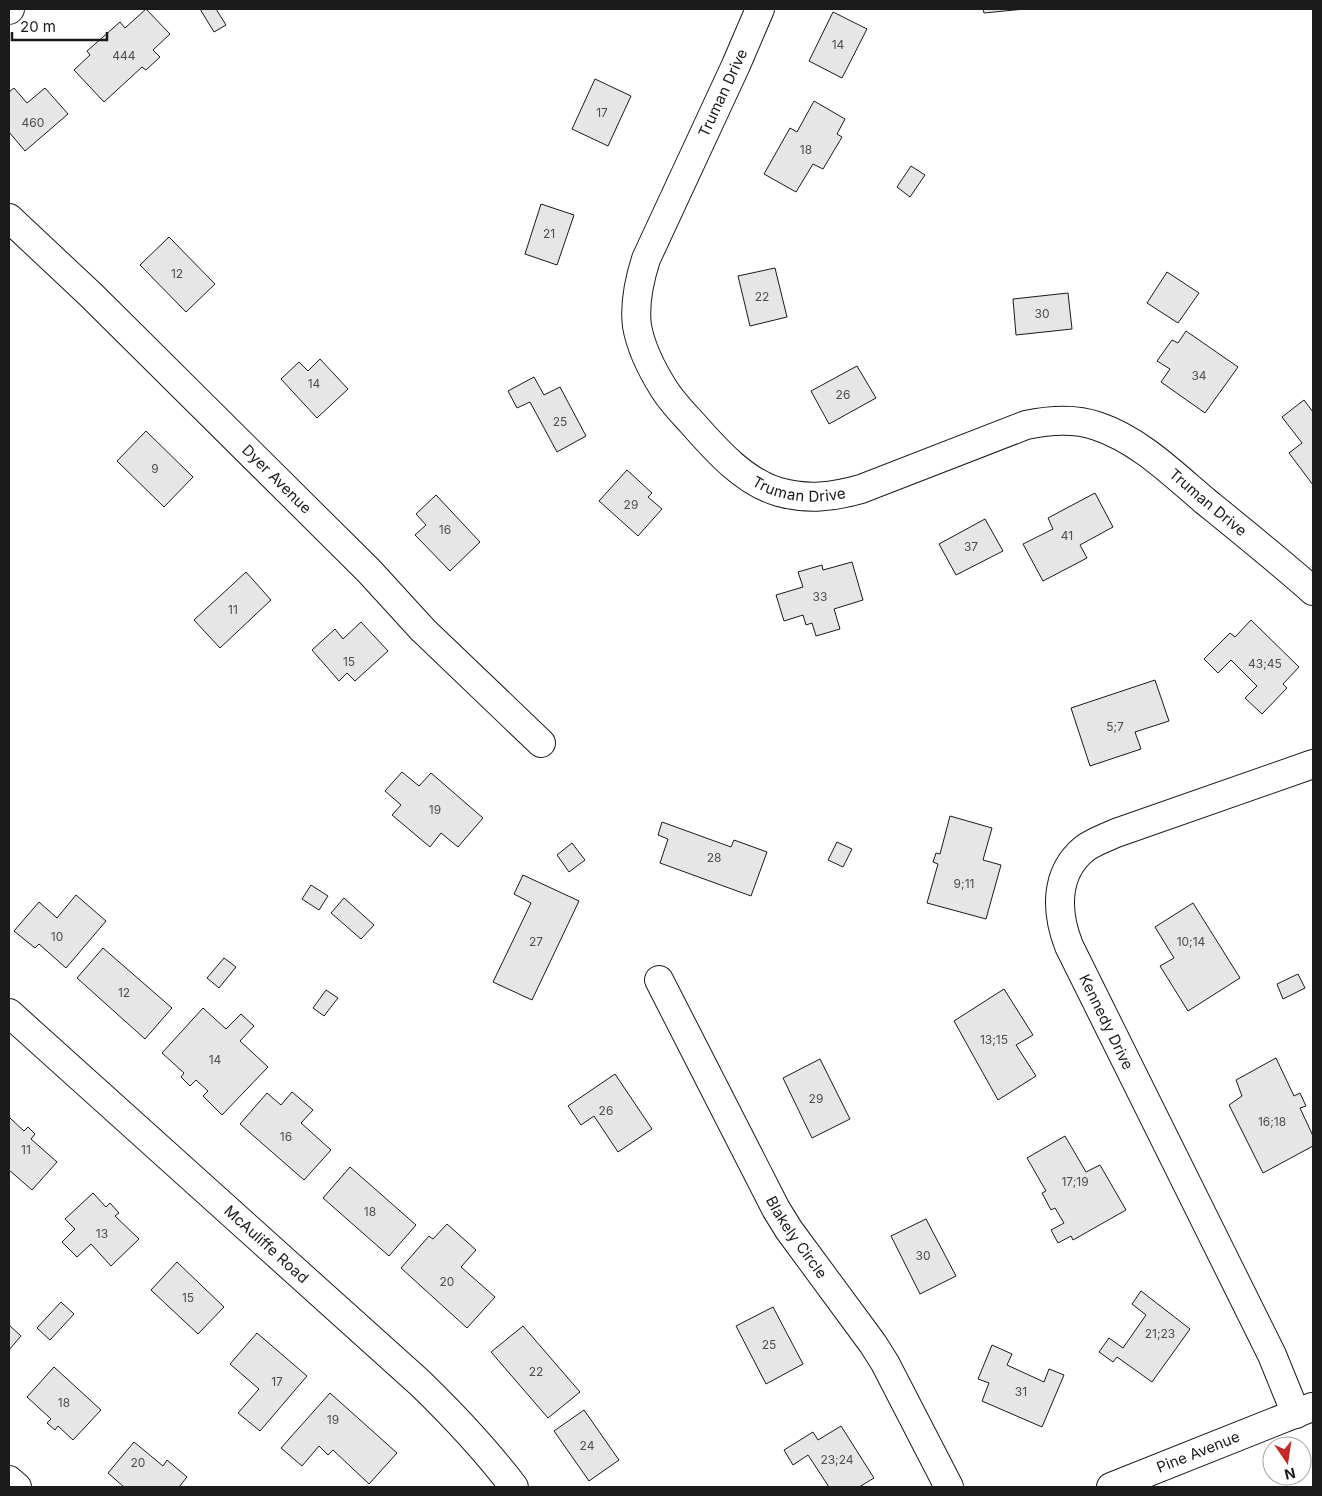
<svg xmlns="http://www.w3.org/2000/svg" width="1322" height="1496" viewBox="0 0 1322 1496" font-family="Inter,sans-serif">
<rect width="100%" height="100%" fill="#fff"/>
<g fill="#e6e6e6" stroke="#1a1a1a">
<path d="M146 9 170 34 153 50 160 57 146 70 142 67 104 102 74 70 90 55 87 51 120 22 125 28Z"/>
<path d="M200 9H216L226 25 214 32Z"/>
<path d="M983 9H1025L984 13Z"/>
<path d="M833 12 867 29 842 78 809 61Z"/>
<path d="M595 79 631 96 608 146 572 129Z"/>
<path d="M14 88 27 103 45 88 68 114 25 151 9 132V92Z"/>
<path d="M814 101 845 119 837 134 842 137 823 169 813 164 796 192 764 174 790 128 797 132Z"/>
<path d="M911 166 925 175 910 197 897 187Z"/>
<path d="M541 204 574 215 557 265 525 254Z"/>
<path d="M169 237 215 284 186 312 140 265Z"/>
<path d="M775 268 787 317 750 326 738 276Z"/>
<path d="M1167 272 1199 293 1178 323 1147 303Z"/>
<path d="M1068 293 1072 329 1016 335 1013 299Z"/>
<path d="M1186 331 1238 367 1205 413 1161 382 1170 369 1157 361 1172 340 1178 343Z"/>
<path d="M320 359 348 389 317 418 281 379 299 362 308 371Z"/>
<path d="M857 366 876 398 829 424 811 391Z"/>
<path d="M534 377 544 395 560 387 586 436 557 452 530 402 517 408 508 391Z"/>
<path d="M1304 400 1313 412V485L1289 453 1302 443 1282 417Z"/>
<path d="M146 431 193 477 164 507 117 461Z"/>
<path d="M627 470 652 493 648 497 662 509 638 536 599 501Z"/>
<path d="M1095 493 1113 527 1080 545 1087 558 1043 581 1023 544 1053 529 1048 518Z"/>
<path d="M436 495 480 542 450 571 415 535 426 525 416 514Z"/>
<path d="M985 519 1003 551 956 575 939 544Z"/>
<path d="M852 562 863 600 834 609 840 629 816 636 812 623 806 625 803 615 784 621 776 595 803 587 798 572 822 565 823 570Z"/>
<path d="M246 572 271 600 220 648 194 620Z"/>
<path d="M1251 620 1299 667 1283 684 1287 688 1262 714 1245 698 1257 686 1231 660 1218 673 1204 659 1230 633 1235 637Z"/>
<path d="M361 622 388 651 355 681 347 673 339 681 312 650 335 629 343 639Z"/>
<path d="M1155 680 1169 721 1135 732 1141 749 1090 766 1071 708Z"/>
<path d="M402 772 419 786 431 773 483 818 458 847 441 833 430 847 392 815 401 805 385 791Z"/>
<path d="M950 816 992 828 983 860 1001 865 986 919 927 903 938 864 933 862 936 853 940 854Z"/>
<path d="M662 822 731 847 734 840 767 852 751 896 660 863 668 839 658 835Z"/>
<path d="M837 842 852 849 843 867 828 860Z"/>
<path d="M572 843 585 860 569 872 557 855Z"/>
<path d="M523 875 579 901 532 1000 493 982 531 903 514 894Z"/>
<path d="M311 885 328 896 319 910 302 899Z"/>
<path d="M76 895 106 921 66 968 39 944 35 948 14 931 39 902 57 918Z"/>
<path d="M344 898 374 925 361 939 331 913Z"/>
<path d="M1193 903 1240 978 1188 1011 1160 966 1174 958 1155 927Z"/>
<path d="M103 948 172 1008 145 1039 77 978Z"/>
<path d="M224 958 236 967 219 988 207 978Z"/>
<path d="M1298 974 1305 988 1283 999 1277 984Z"/>
<path d="M1004 989 1033 1035 1016 1045 1036 1076 998 1100 954 1021Z"/>
<path d="M326 990 338 998 324 1016 313 1008Z"/>
<path d="M203 1008 226 1029 241 1014 254 1026 240 1041 268 1067 222 1115 203 1096 208 1091 196 1080 190 1086 181 1077 184 1073 162 1053Z"/>
<path d="M1276 1058 1294 1096 1300 1093 1306 1106 1300 1108 1313 1136V1146L1263 1173 1229 1105 1242 1096 1236 1080Z"/>
<path d="M820 1059 850 1119 812 1138 783 1078Z"/>
<path d="M615 1074 652 1129 618 1152 594 1116 581 1125 568 1106Z"/>
<path d="M292 1092 313 1110 301 1123 331 1150 304 1180 240 1124 267 1093 281 1105Z"/>
<path d="M10 1118 24 1131 28 1127 35 1134 31 1139 57 1162 32 1190 9 1170V1120Z"/>
<path d="M1065 1136 1086 1172 1100 1165 1126 1210 1073 1240 1071 1236 1058 1243 1051 1230 1064 1223 1055 1208 1051 1210 1042 1193 1046 1191 1027 1158Z"/>
<path d="M350 1167 416 1225 389 1256 323 1198Z"/>
<path d="M93 1193 106 1207 110 1203 119 1213 115 1216 139 1239 111 1266 91 1244 77 1257 62 1242 75 1229 65 1219Z"/>
<path d="M926 1219 956 1276 920 1294 891 1236Z"/>
<path d="M447 1224 476 1250 461 1267 495 1297 467 1328 401 1268 429 1236 433 1239Z"/>
<path d="M177 1262 224 1307 198 1334 151 1290Z"/>
<path d="M1141 1291 1190 1329 1152 1382 1117 1357 1113 1362 1099 1352 1109 1338 1123 1348 1146 1315 1132 1304Z"/>
<path d="M61 1302 74 1314 50 1340 37 1328Z"/>
<path d="M773 1307 803 1364 766 1384 736 1326Z"/>
<path d="M9 1325 21 1336 9 1350Z"/>
<path d="M523 1326 580 1392 548 1418 491 1352Z"/>
<path d="M257 1333 307 1376 260 1431 238 1413 259 1389 230 1364Z"/>
<path d="M992 1345 1012 1354 1007 1365 1044 1382 1049 1369 1064 1375 1042 1427 982 1401 989 1383 978 1379Z"/>
<path d="M54 1367 101 1410 73 1440 58 1426 55 1430 47 1423 51 1419 27 1397Z"/>
<path d="M330 1393 397 1453 369 1484 333 1450 328 1455 319 1446 302 1466 281 1448Z"/>
<path d="M584 1410 619 1460 589 1481 554 1431Z"/>
<path d="M841 1426 874 1478 859 1487H829L808 1455 793 1465 784 1450 813 1432 818 1440Z"/>
<path d="M134 1442 163 1466 167 1460 187 1477 179 1487H124L108 1473Z"/>
</g>
<g fill="none" stroke-linecap="round" stroke-linejoin="round">
<g stroke="#1a1a1a" stroke-width="30">
<g id="street">
<path id="s1" d="M760 9 736 65 646 259C639 281 634 303 637 326 641 349 652 370 664 389 672 402 683 413 693 424 716 450 744 482 779 492 807 500 833 497 861 489L1026 425C1050 420 1074 418 1097 426 1139 440 1172 473 1205 501 1242 531 1278 560 1313 591"/>
<path id="s2" d="M9 218 91 295 369 571 423 630 541 743"/>
<path id="s3" d="M659 980 776 1209 789 1230 873 1344 885 1363 949 1487"/>
<path id="s4" d="M9 1013 420 1383C454 1416 486 1450 514 1487"/>
<path d="M1296 1414 1272 1355 1069 946C1056 913 1054 874 1084 849 1093 842 1105 838 1116 833L1313 764"/>
<path d="M9 1480 17 1487"/>
<path id="s5" d="M1111 1487 1312 1407"/>
</g>
</g>
<g stroke="#1a1a1a" stroke-width="30">
<path id="secondary" d="M9 10 10 9"/>
</g>
<use href="#street" stroke="#fff" stroke-width="28"/>
<use href="#secondary" stroke="#fff" stroke-width="28"/>
</g>
<g text-anchor="middle" stroke-width="4" stroke-linejoin="round" paint-order="stroke">
<g font-size="12" fill="#4d4d4d">
<text x="838" y="49">14</text>
<text x="124" y="60">444</text>
<text x="602" y="117">17</text>
<text x="33" y="127">460</text>
<text x="806" y="154">18</text>
<text x="549" y="238">21</text>
<text x="177" y="278">12</text>
<text x="762" y="301">22</text>
<text x="1042" y="318">30</text>
<text x="1199" y="380">34</text>
<text x="314" y="388">14</text>
<text x="843" y="399">26</text>
<text x="560" y="426">25</text>
<text x="155" y="473">9</text>
<text x="631" y="509">29</text>
<text x="445" y="534">16</text>
<text x="1067" y="540">41</text>
<text x="971" y="551">37</text>
<text x="820" y="601">33</text>
<text x="233" y="614">11</text>
<text x="349" y="666">15</text>
<text x="1265" y="668">43;45</text>
<text x="1115" y="731">5;7</text>
<text x="435" y="814">19</text>
<text x="714" y="862">28</text>
<text x="964" y="888">9;11</text>
<text x="57" y="941">10</text>
<text x="536" y="946">27</text>
<text x="1191" y="946">10;14</text>
<text x="124" y="997">12</text>
<text x="994" y="1044">13;15</text>
<text x="215" y="1064">14</text>
<text x="816" y="1103">29</text>
<text x="606" y="1115">26</text>
<text x="1272" y="1126">16;18</text>
<text x="286" y="1141">16</text>
<text x="26" y="1154">11</text>
<text x="1075" y="1186">17;19</text>
<text x="370" y="1216">18</text>
<text x="102" y="1238">13</text>
<text x="923" y="1260">30</text>
<text x="447" y="1286">20</text>
<text x="188" y="1302">15</text>
<text x="1160" y="1338">21;23</text>
<text x="769" y="1349">25</text>
<text x="536" y="1376">22</text>
<text x="277" y="1386">17</text>
<text x="1021" y="1396">31</text>
<text x="64" y="1407">18</text>
<text x="333" y="1424">19</text>
<text x="587" y="1450">24</text>
<text x="837" y="1464">23;24</text>
<text x="138" y="1467">20</text>
</g>
<g font-size="15" fill="#1a1a1a" stroke="#fff">
<text transform="translate(723 93) rotate(-65)" y="5">Truman Drive</text>
<text dy="5" stroke="none"><textPath href="#s2" startOffset="374">Dyer Avenue</textPath></text>
<text dy="5" stroke="none"><textPath href="#s1" startOffset="588">Truman Drive</textPath></text>
<text dy="5" stroke="none"><textPath href="#s1" startOffset="1036">Truman Drive</textPath></text>
<text transform="translate(1106 1022) rotate(64)" y="5">Kennedy Drive</text>
<text dy="5" stroke="none"><textPath href="#s3" startOffset="292">Blakely Circle</textPath></text>
<text dy="5" stroke="none"><textPath href="#s4" startOffset="346">McAuliffe Road</textPath></text>
<text dy="5" stroke="none"><textPath href="#s5" startOffset="94">Pine Avenue</textPath></text>
</g>
</g>
<rect width="1322" height="1496" fill="none" stroke="#1a1a1a" stroke-width="20"/>
<g transform="translate(1287 1461) rotate(167)"><circle r="24" fill="#ffffff" stroke="#a3a3a3"/>
<path d="M0-4L9 19L0 12L-9 19Z" fill="#c62828"/>
<text y="-8" font-size="14" font-weight="bold" text-anchor="middle" fill="#1a1a1a">N</text>
</g>
<path d="M12 32v8h95v-8" fill="none" stroke="#1a1a1a" stroke-width="2.5"/>
<text x="20" y="32" font-size="15" fill="#1a1a1a" stroke="#ffffff" stroke-width="4" paint-order="stroke">20 m</text>
</svg>
